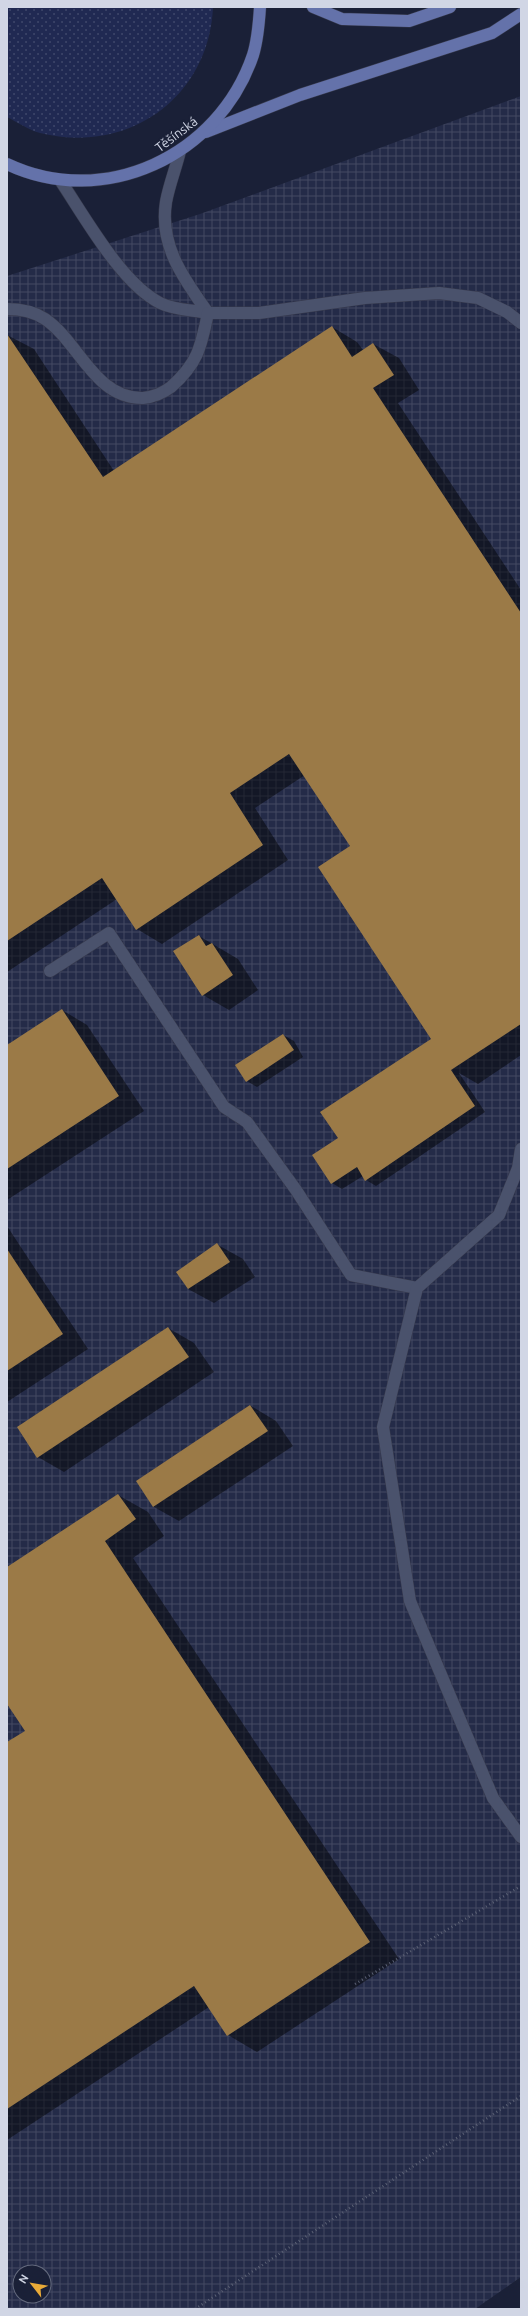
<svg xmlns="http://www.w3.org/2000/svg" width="528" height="2316" viewBox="0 0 528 2316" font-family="Ubuntu,sans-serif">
<defs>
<pattern id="industrial-grid" width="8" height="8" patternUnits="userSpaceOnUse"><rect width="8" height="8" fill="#242b48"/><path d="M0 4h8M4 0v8" fill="none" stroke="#434962"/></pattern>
<pattern id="grass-dots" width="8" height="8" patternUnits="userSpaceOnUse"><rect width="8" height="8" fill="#202952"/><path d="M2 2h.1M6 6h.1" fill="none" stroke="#3f476b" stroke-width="1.8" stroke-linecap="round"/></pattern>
</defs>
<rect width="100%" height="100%" fill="#1a2037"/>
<path fill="url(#industrial-grid)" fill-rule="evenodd" d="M521 96V2277L475 2309H7V276L200 214ZM20 2272H44V2296H20Z"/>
<path fill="url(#grass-dots)" d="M7 7H213C209 98 128 155 40 133 29 130 17 122 7 117Z"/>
<g fill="#0007">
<path d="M332 327 357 342 363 350 373 344 399 358 419 390 398 403 521 590V1055L478 1084 459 1073 485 1112 376 1186 366 1180 363 1176 342 1189 332 1183 339 1139 434 1042 351 846 305 775 255 808 288 860 162 944 137 929 117 899 7 972V335L34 349 114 471Z"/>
<path d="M199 936 238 959 258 990 229 1010 203 995 174 952Z"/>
<path d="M62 1010 87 1025 144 1111 7 1200V1046Z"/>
<path d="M283 1035 294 1041 303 1057 257 1087 247 1081Z"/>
<path d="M7 1226 88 1349 7 1402Z"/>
<path d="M218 1245 243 1259 255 1277 214 1303 188 1289Z"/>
<path d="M168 1328 194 1343 214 1372 64 1472 38 1457Z"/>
<path d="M251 1406 276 1421 293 1446 179 1521 154 1507 137 1482Z"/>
<path d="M118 1495 148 1512 164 1536 133 1558 399 1959 257 2052 228 2035 209 2007 7 2140V1743L29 1734 7 1701V1569Z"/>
</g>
<g fill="#9b7a47">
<path d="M332 326 352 357 373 343 394 375 373 388 521 613V1024L451 1070 475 1106 365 1181 357 1167 331 1184 312 1155 338 1138 320 1112 431 1039 318 867 350 846 289 754 230 793 263 845 136 930 102 878 7 941V334L103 477Z"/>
<path d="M199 935 206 946 212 943 233 975 202 996 173 951Z"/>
<path d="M62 1009 119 1096 7 1169V1045Z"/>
<path d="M283 1034 294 1050 246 1082 235 1065Z"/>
<path d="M217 1243 230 1262 188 1289 176 1272Z"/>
<path d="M7 1249 63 1334 7 1371Z"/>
<path d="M168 1327 189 1357 37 1458 17 1427Z"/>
<path d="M250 1405 268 1431 153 1507 136 1481Z"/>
<path d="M118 1494 136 1519 105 1541 370 1942 227 2036 194 1986 7 2109V1742L25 1731 7 1704V1567Z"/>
</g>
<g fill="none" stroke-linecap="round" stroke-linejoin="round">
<g stroke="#373a4d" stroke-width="13">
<g id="service">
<path d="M60 180C85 217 121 283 160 303 174 310 193 310 208 313 184 279 159 246 166 202 169 185 176 168 180 151"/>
<path d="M7 309C20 309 33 311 45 319 79 342 95 399 143 398 153 397 163 393 171 387 198 363 201 347 208 313H259L365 298 439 293 478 298 507 312 521 323"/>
<path d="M50 971 109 933 224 1107 247 1122 296 1190 351 1275 417 1288"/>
<path d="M521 1149 518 1168 499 1215 417 1288 383 1427 410 1601 493 1798 521 1837"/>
</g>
</g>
<g stroke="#373a4d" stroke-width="13">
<g id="primary">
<path d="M313 7 342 19 409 21 450 7"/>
<path d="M206 132 300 95 492 33 521 14"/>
<path d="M7 164C104 210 219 156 253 55 258 39 259 23 260 7"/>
</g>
</g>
<g stroke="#5b6175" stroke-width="2.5" stroke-dasharray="1 3" stroke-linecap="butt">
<path d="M355 1984 521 1886"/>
<path d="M195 2309 521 2096"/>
</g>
<use href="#service" stroke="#4a526c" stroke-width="12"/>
<use href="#primary" stroke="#6472aa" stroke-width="12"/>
</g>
<g text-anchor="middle" stroke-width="4" stroke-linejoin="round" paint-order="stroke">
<g font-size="13" fill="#d1d6e5" stroke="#1a2037">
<text transform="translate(176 134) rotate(-37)" y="5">Těšínská</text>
</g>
</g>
<rect width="528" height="2316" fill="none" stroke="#d1d6e5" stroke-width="16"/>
<g transform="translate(32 2284) rotate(301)"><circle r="19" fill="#1a2037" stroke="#63697d"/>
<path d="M0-3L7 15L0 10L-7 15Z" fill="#e9aa38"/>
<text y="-6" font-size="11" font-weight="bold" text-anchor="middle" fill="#d1d6e5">N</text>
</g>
</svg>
